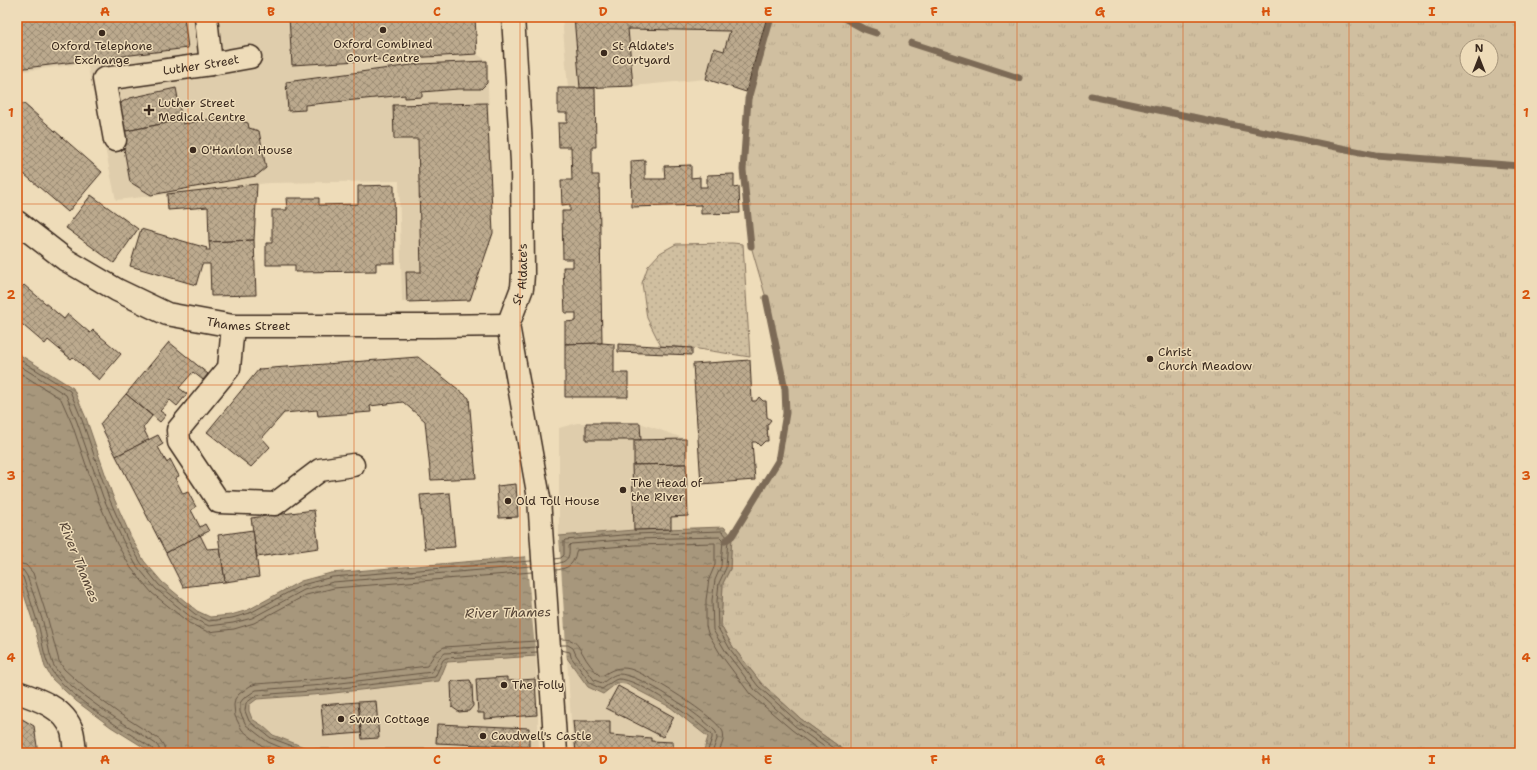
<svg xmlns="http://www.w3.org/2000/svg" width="1537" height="770" viewBox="0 0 1537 770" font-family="'Shantell Sans',sans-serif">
<defs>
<pattern id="grass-dots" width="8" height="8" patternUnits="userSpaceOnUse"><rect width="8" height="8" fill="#d0bfa0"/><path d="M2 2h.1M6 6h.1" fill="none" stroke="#b4a489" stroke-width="1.8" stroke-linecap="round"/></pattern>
<pattern id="park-tufts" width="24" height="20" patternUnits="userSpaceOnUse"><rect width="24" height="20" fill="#d0bfa0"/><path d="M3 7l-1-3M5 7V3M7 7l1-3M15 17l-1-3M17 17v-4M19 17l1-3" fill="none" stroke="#b4a489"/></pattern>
<pattern id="water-ripples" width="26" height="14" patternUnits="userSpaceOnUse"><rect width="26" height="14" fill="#a7977c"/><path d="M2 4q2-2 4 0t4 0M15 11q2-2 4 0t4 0" fill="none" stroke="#897b65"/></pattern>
<pattern id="building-cross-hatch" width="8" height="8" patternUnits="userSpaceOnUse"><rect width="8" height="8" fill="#bcaa8e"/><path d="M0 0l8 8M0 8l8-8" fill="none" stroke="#9a8b73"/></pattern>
</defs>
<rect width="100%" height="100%" fill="#eedcb9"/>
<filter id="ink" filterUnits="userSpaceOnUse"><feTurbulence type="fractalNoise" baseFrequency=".025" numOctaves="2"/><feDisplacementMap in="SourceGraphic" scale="8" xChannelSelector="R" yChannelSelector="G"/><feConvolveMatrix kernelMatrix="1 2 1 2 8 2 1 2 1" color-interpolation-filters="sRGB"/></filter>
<g filter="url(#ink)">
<g fill="#dfcdac">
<path d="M17 17H475L477 54 487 61 493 233 470 300 402 302 399 181 268 183 116 200 87 63 17 72Z"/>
<path d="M562 17H771L750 92 706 79 633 86 568 88Z"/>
<path d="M577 423H640L686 439 688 528 634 530 559 536V428Z"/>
<path d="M536 656 539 753 451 749H309L273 735 263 726 252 719 249 711V705L257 699 325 694 438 681 447 662Z"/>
<path d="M567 658 588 687 603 694 617 683 626 684 670 707 709 737 703 753H573Z"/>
</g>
<path fill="url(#grass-dots)" stroke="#86745f" d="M732 243 743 244 750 357 692 348 661 346 647 318 642 283 648 266 660 253 676 244Z"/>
<path fill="url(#park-tufts)" stroke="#86745f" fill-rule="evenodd" d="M771 17H1520V753H848L801 719 761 683 733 647 721 626 723 583 730 569 732 536 778 461 786 413 785 389 773 328 766 298 751 246 743 170 748 99ZM1467 46H1491V70H1467Z"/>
<path fill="url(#water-ripples)" stroke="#7c6b56" d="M17 353 73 388 86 418 112 494 131 537 144 561 162 582 197 611 210 617 231 615 248 610 301 581 331 573 560 554 559 536 634 530 724 527 732 536 730 569 723 583 721 626 733 647 761 683 801 719 848 753H703L708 737 670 707 626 684 617 683 603 694 588 687 567 658 566 654 447 662 439 681 325 694 257 699 249 705V711L252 719 263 726 273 735 309 749H451L492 750 526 753H153L111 727 76 701 52 679 45 667 34 625 17 573Z"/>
<path fill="#eedcb9" d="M559 534 567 662 565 656 536 658 526 555 558 552 557 536Z"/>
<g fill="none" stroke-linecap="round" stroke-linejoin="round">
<g stroke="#665644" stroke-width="1">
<path d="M17 358 70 391 82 420 108 496 127 539 141 563 159 585 195 614 209 621 232 618 250 613 302 585 332 577 531 561"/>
<path d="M17 364 66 395 77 422 103 497 123 541 136 565 156 589 192 618 209 626 233 623 252 618 304 590 333 582 531 566"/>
<path d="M17 371 61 399 72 424 98 500 117 544 131 568 152 593 189 623 208 632 234 629 254 623 306 595 334 588 532 572"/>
<path d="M555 559 561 558 564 555V541L565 540 634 534 722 531 728 538 726 568 719 583 717 601 718 628 730 649 758 686 798 722 841 753"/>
<path d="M17 563 26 565 33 573 48 620 59 661 64 669 86 689 120 714 160 740 164 746 165 753"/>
<path d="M555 564C568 562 570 557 569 546L571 544 635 539 720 537 723 540 721 566 715 580 712 600 713 630 726 652 755 690 795 726 833 753"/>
<path d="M17 569 23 570 27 576C32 591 38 606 43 622 47 636 48 651 53 664 63 688 132 728 156 744L159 748V753"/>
<path d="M556 570C564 569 571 567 574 559 576 555 575 553 577 550L635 545 715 543V565L709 579 706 600V626L708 633 721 655 750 694 792 730 823 753"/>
<path d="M17 574 20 575 23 577C28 593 33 608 38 624 42 637 43 656 50 668 65 695 125 731 152 748L154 753"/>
<path d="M560 639C576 639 576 643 583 654 587 662 593 669 599 675L602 676C611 670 619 666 630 669 646 673 718 718 723 732 725 740 721 746 718 753"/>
<path d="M561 645H568L573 648 576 655 594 680 602 683C607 680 612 675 618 674 639 673 701 715 716 732L717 739 712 753"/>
<path d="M561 650 570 652 571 657 591 684 602 689C607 686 613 680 618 679 639 678 696 720 712 735V738L707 753"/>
<path d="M277 753 265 748 242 730 235 716 234 705 235 699 239 694 250 686 256 684 324 679 427 666 436 652 444 647 536 641"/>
<path d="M294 753 268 742 246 725 240 712V703L243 699 256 690 324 685 432 672 440 657 445 653 537 647"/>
<path d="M466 753 308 752 271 738 249 721 245 711 246 703 257 695 325 690 435 677 443 660 446 658 537 652"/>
</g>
<g stroke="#7c6b56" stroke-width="7">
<path d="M842 17 864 29 876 33"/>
<path d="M911 43 1019 78"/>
<path d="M1091 96 1375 155 1520 166"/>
<path d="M751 246 743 170 748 99 771 17"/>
<path d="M725 541 732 536 778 461 786 413 785 389 766 298"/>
</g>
</g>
<g fill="url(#building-cross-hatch)" stroke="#3b2a1e">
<path d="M17 17H184L188 48 17 69Z"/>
<path d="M289 17H475L477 54 292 65Z"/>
<path d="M574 17H767L746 92 706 79 714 48 724 51 730 31 628 29 633 86 580 88Z"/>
<path d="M926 17H943L942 19Z"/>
<path d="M487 61V83L481 89H458L422 92V97L405 98V95L305 105V110L288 111 286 82 419 64Z"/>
<path d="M176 88 182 120 121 132 118 109 122 102 130 98Z"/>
<path d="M558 88H595L596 147H592V175H599L602 343 565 344V322L576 321V313H565L563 267H573V259H563L562 211H570V204L562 205 561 180H572L571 147H559L558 123H567V113H558Z"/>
<path d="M23 103 102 172 68 212 17 168V109Z"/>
<path d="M487 103 493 233 470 300 407 302 406 272H421L418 139H394L393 105Z"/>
<path d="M226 116 248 123 249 128 259 131 266 168 256 176 151 195 130 182 121 132 182 120 183 124Z"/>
<path d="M645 160V179H665L664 166 691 165V178L700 177V187H707V175L734 174V188L739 187 740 213 701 214V205L632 207 631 161Z"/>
<path d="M257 184 254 240 209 242 208 207 168 210 167 194Z"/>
<path d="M394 185 395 263H376V271L295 272V265H266V243H272V210H287L286 198H319V205L358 204V186Z"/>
<path d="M91 195 138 229 114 263 66 228Z"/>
<path d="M141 229 207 248 206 250H210L209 242 254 240 256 295 211 296 210 264H202L196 285 130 266Z"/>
<path d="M17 285 21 288 24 285 64 319 68 314 90 333 93 330 121 354 99 380 73 357 71 359 48 340 45 344 17 320Z"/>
<path d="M169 342 208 374 203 380 193 372 179 388 187 394 177 406 170 400 160 411 166 415 160 422 126 394Z"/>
<path d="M602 343 614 344V373H628V397H565V344Z"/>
<path d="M618 344 692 348V355L618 352Z"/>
<path d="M418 357 469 398 476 478 431 480 425 421 403 402 370 406 371 412 318 416 317 410 284 413 262 438 270 447 251 467 207 432 259 369Z"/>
<path d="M750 360 752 401H756L759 397 763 401H766L767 417 771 420 767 425 768 441H765L760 446 756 442H752L755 480 701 484 693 364Z"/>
<path d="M126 394 152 416 143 428 149 440 116 456 100 424Z"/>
<path d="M586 423H640L641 440H586Z"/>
<path d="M158 435 163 444 158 447 167 463 170 459 179 476 175 478 183 494 188 492 196 507 191 510 200 527 205 524 209 531 166 553 116 456Z"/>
<path d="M686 439V464L634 465V440Z"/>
<path d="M686 464 688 516 671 517V529L634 530 632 465Z"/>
<path d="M516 484 518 517 499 518 497 486Z"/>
<path d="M450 493 455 547 425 549 420 495Z"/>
<path d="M314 510 319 548 257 557 251 518Z"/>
<path d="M253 530 259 577 225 582 218 535Z"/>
<path d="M200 535 207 549 220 548 225 582 183 587 166 553Z"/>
<path d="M507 677V681L535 679 537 715 484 719V713H478L476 679Z"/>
<path d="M470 680 472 685 473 706 469 711 459 712 452 707 451 683 453 681Z"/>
<path d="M618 686 674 717 663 737 606 708Z"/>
<path d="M376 701 379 738 362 739 358 702Z"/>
<path d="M358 702 361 733 324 736 321 705Z"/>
<path d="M17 716 34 726 38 753H17Z"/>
<path d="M573 721H610V735L651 738V741L673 742V753H576Z"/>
<path d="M437 724 529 728V747L436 743Z"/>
<path d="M106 749 112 753H103Z"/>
</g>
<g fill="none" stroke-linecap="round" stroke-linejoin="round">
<g stroke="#3b2a1e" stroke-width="25">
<g id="minor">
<path d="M206 17 211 64"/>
<path id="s1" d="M115 140 104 79 211 64 250 57"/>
<path d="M233 326 229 368 178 430 179 442 219 502 275 504 320 470 353 465"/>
<path d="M17 692C38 699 65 708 72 731 74 738 74 746 75 753"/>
</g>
</g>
<g stroke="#3b2a1e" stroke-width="25">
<g id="tertiary">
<path id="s2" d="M508 325 522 288 523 274 522 162 513 17"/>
</g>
</g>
<g stroke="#3b2a1e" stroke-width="25">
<g id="primary">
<path id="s3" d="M17 222 66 260 117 290 167 314 233 326H432L508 325 539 498 556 753"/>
</g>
</g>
<use href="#minor" stroke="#eedcb9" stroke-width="22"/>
<use href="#tertiary" stroke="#eedcb9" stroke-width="22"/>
<use href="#primary" stroke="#eedcb9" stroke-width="22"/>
</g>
</g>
<path fill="none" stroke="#d7540e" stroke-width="1" stroke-opacity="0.55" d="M188 17V753M354 17V753M520 17V753M686 17V753M851 17V753M1017 17V753M1183 17V753M1349 17V753M17 204H1520M17 385H1520M17 566H1520"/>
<g fill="#3b2a1e" stroke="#eedcb9" stroke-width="1.5">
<circle cx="383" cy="30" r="4"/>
<circle cx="102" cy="33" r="4"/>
<circle cx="604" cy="53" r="4"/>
<path d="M147 104h4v4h4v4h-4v4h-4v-4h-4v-4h4z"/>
<circle cx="193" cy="150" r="4"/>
<circle cx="1150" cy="359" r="4"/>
<circle cx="623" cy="490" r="4"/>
<circle cx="508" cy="501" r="4"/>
<circle cx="504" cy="685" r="4"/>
<circle cx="341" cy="719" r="4"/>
<circle cx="483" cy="736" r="4"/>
</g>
<g text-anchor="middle" stroke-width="3" stroke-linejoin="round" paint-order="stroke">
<g font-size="12" fill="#3b2a1e" stroke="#eedcb9" text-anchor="start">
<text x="383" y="48" text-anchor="middle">Oxford Combined<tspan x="383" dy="14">Court Centre</tspan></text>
<text x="102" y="50" text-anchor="middle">Oxford Telephone<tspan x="102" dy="14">Exchange</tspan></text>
<text x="612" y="50">St Aldate's<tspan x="612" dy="14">Courtyard</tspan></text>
<text x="158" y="107">Luther Street<tspan x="158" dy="14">Medical Centre</tspan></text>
<text x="201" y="154">O'Hanlon House</text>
<text x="1158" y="356">Christ<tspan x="1158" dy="14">Church Meadow</tspan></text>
<text x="631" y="487">The Head of<tspan x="631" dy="14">the River</tspan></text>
<text x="516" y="505">Old Toll House</text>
<text x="512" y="689">The Folly</text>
<text x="349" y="723">Swan Cottage</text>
<text x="491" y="740">Caudwell's Castle</text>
</g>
<g font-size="12" fill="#3b2a1e" stroke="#eedcb9">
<text dy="4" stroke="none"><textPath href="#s1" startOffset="160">Luther Street</textPath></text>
<text dy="4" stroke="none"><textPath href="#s2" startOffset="53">St Aldate's</textPath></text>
<text dy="4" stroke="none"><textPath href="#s3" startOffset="259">Thames Street</textPath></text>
</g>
<g font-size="13" font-style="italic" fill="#564536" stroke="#eedcb9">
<text transform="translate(80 562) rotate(68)" y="5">River Thames</text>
<text transform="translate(508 612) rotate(-1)" y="5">River Thames</text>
</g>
</g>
<rect width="1537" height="770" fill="none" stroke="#eedcb9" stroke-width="44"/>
<g transform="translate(1479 58)"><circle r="19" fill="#eedcb9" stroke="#a6957b"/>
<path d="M0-3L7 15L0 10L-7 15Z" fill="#3b2a1e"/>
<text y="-6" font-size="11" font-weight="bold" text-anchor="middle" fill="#3b2a1e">N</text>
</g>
<rect x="22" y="22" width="1493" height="726" fill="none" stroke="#d7540e" stroke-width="1.5"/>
<g font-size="13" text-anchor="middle" font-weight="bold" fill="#d7540e">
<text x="105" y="16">A</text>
<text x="271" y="16">B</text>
<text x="437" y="16">C</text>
<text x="603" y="16">D</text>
<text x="768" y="16">E</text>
<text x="934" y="16">F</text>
<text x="1100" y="16">G</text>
<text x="1266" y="16">H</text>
<text x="1432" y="16">I</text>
<text x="11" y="117">1</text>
<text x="1526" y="117">1</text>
<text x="11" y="299">2</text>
<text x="1526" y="299">2</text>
<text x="11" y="480">3</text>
<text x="1526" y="480">3</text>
<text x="11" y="662">4</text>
<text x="1526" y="662">4</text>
<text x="105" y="764">A</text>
<text x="271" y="764">B</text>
<text x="437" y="764">C</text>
<text x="603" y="764">D</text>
<text x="768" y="764">E</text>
<text x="934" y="764">F</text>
<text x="1100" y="764">G</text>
<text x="1266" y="764">H</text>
<text x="1432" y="764">I</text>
</g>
</svg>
